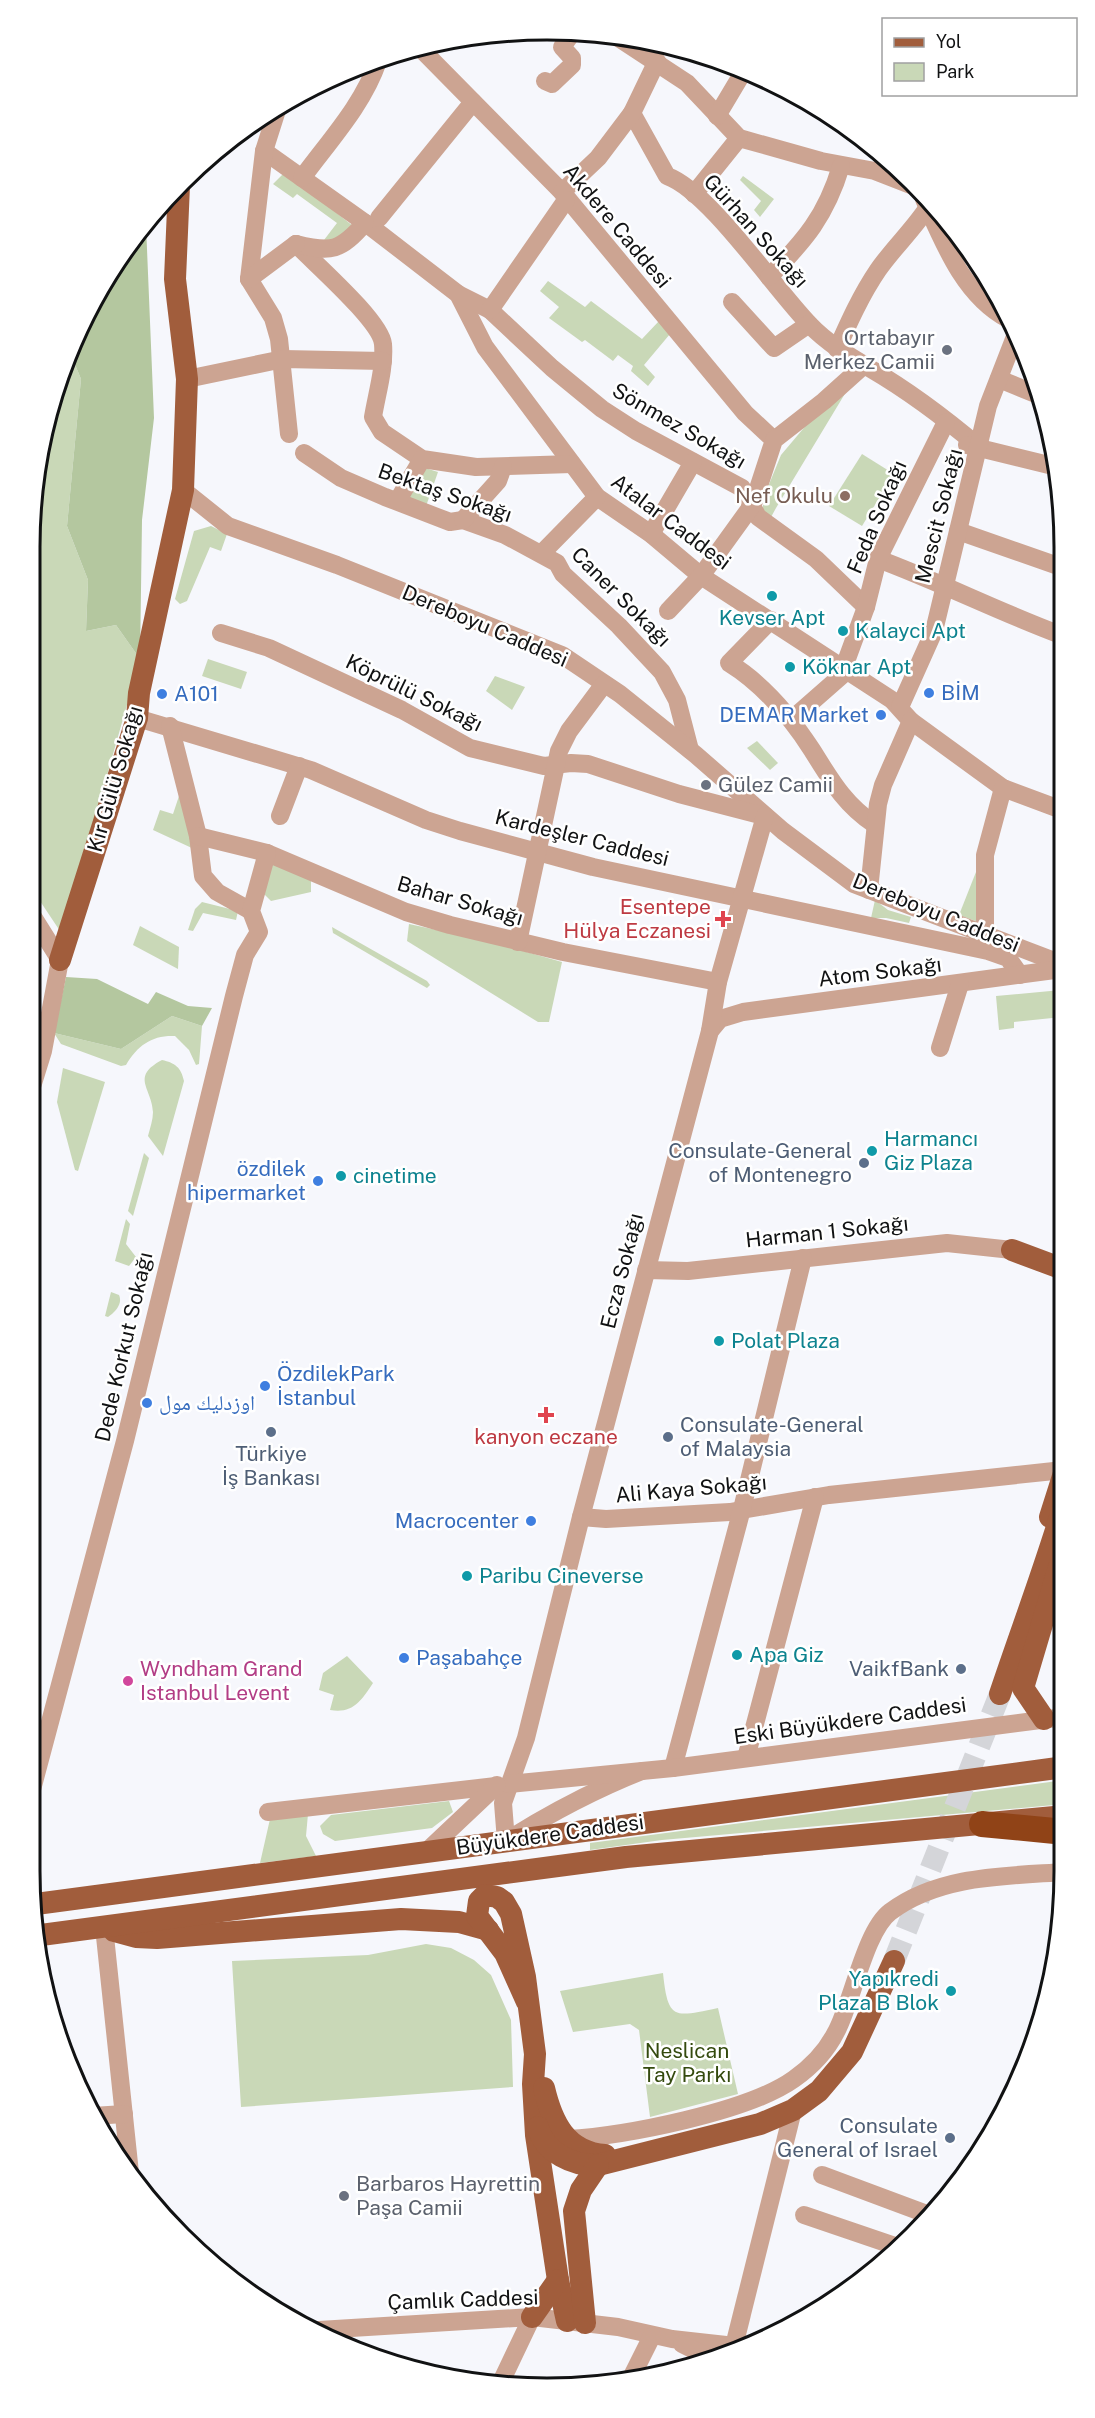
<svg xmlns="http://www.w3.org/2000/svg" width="1095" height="2418" viewBox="0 0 1095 2418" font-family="'Public Sans','Noto Naskh Arabic',sans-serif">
<rect width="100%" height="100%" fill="#f6f7fc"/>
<g fill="#c9d8b7">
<path d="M285 172 353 226 347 239 324 240 337 223 297 194 293 198 273 184Z"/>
<path d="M743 176 774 199 760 217 754 210 761 201 740 180Z"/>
<path d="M548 281 585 307 591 301 642 339 659 321 670 334 644 365 655 377 648 386 631 371 633 366 618 355 613 361 585 340 582 342 549 318 559 307 540 291Z"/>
<path d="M69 350 81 379 67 526 88 580 86 631 116 625 140 659 62 934 30 886V547L40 447Z"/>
<path d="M849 387 776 508 770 519 763 509V499L781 455 808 423Z"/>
<path d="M862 454 894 474 862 526 829 506Z"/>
<path d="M422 467 438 472 425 509 404 500Z"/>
<path d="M211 526 227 534 221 551 210 547 187 601 180 604 175 599 194 531Z"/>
<path d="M208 659 247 672 241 689 202 676Z"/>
<path d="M495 676 525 687 512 710 486 691Z"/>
<path d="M757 741 778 763 770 770 747 748Z"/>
<path d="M181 790 194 849 153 830 160 810 173 814Z"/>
<path d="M272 861 311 880V892L271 901 264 894Z"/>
<path d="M976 872 981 923 959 915Z"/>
<path d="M875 900 888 910 911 917 909 923 886 918H871Z"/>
<path d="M202 902 238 911 236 920 203 913 193 931 188 930 195 909Z"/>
<path d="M409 924 488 941 562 962 549 1022H538L407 941Z"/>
<path d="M140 926 179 947 178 969 133 945Z"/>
<path d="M332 927 427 981 430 985 427 988 420 984 333 933Z"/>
<path d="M1061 990 1062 1017 1014 1022V1028L999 1030 996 996Z"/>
<path d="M172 1016 202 1026 199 1064 196 1065 189 1050 175 1036C152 1035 138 1045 126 1065L121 1066 61 1044 54 1033 121 1049Z"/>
<path d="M162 1060C175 1063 181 1067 184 1081L163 1156 148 1136C150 1128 153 1120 153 1112 152 1088 130 1077 162 1060Z"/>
<path d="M63 1068 105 1082 78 1171 75 1170 57 1102Z"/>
<path d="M144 1153 149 1158 133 1216 128 1211Z"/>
<path d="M126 1219 130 1224 126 1244 136 1257 129 1266 115 1261Z"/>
<path d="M111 1292 119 1295C123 1304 115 1312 108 1317L105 1316Z"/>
<path d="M347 1656 373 1683C361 1701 353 1714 330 1710L334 1695 319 1690 323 1673Z"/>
<path d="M1065 1780V1804L662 1840 590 1850V1843Z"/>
<path d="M449 1801 453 1812 432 1828 335 1841 323 1834 320 1826 331 1815Z"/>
<path d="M308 1814 306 1836 316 1856 260 1863 270 1819Z"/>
<path d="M426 1944 451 1948 474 1960 491 1975 511 2020 513 2087 241 2107 232 1961 368 1955Z"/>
<path d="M663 1973C668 2021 674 2017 718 2008L738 2094 650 2117 639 2030 630 2024 573 2032 560 1991Z"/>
</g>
<g fill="#b4c79f">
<path d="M146 225 154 418 142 520 140 659 116 625 86 631 88 580 67 526 81 379 69 350 117 260Z"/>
<path d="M66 977 97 979 148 1004 156 992 188 1006 212 1008 202 1026 172 1016 121 1049 54 1033Z"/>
</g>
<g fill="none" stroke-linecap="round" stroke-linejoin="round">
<path stroke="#d4d5d9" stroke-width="22" stroke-dasharray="22 11" stroke-linecap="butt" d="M894 1961 1000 1694"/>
<g stroke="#cca492" stroke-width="18">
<path d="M617 37 687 83 739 138 821 161 875 171 911 185"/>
<path d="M420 48 562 192 745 413 774 440"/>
<path d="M545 81 552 84 572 65V58L562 47 573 32"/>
<path d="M632 113 667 176C709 191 774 288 809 324 827 343 849 356 871 369 907 390 947 420 979 447"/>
<path d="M717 116 745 69"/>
<path d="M264 151 371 227 458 294 485 347 597 497 651 534 701 576 892 700 911 721 1003 788 1062 810"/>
<path d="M302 178C329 141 363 105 378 61"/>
<path d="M562 192 598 158 632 113 657 61"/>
<path d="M694 194 739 138"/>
<path d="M924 199C943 242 964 296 1008 319"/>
<path d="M379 218 473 102"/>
<path d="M296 244C314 263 381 321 383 344 385 367 377 393 373 417L382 432 422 459 476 467 572 464"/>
<path d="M296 244C332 253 340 251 365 223"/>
<path d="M769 277C805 240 826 216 841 166"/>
<path d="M249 279 264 151 278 107"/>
<path d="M249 279 273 318 279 339 289 434"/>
<path d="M249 279 296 244"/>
<path d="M458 294 490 310 552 368 602 409 636 431 742 488 758 517 816 559 866 607"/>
<path d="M732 302 774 348 809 324"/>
<path d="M490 310 566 200"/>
<path d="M837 349C849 322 861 295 878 270 894 247 915 228 930 204"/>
<path d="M187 379 283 359 383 361"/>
<path d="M999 379 1038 395"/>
<path d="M967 445 1057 467"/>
<path d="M304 453 341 478 385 497 450 522 463 520 505 535 557 563 563 574 619 626 662 672 677 700 690 750"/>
<path d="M183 490 228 526 337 565 562 655 620 694 696 755 783 831 854 884 1062 964"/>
<path d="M398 500 422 459"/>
<path d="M463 520 498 481 503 467"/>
<path d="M958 531 1061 567"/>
<path d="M651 534 693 462"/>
<path d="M542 553 597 497"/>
<path d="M878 559C940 582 999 612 1061 635"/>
<path d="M668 611 701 576 753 504 774 440 824 401 863 366"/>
<path d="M771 620 729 663C763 684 790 716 812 750 831 780 844 804 874 824"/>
<path d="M221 633 269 648 402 710 470 748 544 766 571 763 588 764 679 794 760 815"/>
<path d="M844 667 866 607 878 559 946 422"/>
<path d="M900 707 934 631 988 406 1016 334"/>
<path d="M137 718 311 770 426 820 460 831 593 867 988 951 1008 958 1020 975"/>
<path d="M791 720 848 670"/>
<path d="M170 726 198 836 203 876 217 892 251 911"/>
<path d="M280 816 299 766"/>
<path d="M198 836 267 853 406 912 450 925 563 952 718 982"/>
<path d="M869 890 878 804 883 785 911 721"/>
<path d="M985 934V855L1003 788"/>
<path d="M518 942 559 751 569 731 604 684"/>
<path d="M710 1031 720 1019 743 1012 1062 969"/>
<path d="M940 1048 960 984"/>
<path d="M30 1093 43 1051 60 960 30 912"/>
<path d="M646 1270 688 1271 947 1243 1012 1250"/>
<path d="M581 1517 606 1519 730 1512 829 1495 1054 1471"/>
<path d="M746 1758 815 1497"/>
<path d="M673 1768 742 1509 803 1258"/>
<path d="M642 1771C594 1790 549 1814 506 1841L503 1803 526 1738 581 1517 710 1031 718 982 765 816"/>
<path d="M509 1784 673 1768 1064 1717"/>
<path d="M30 1797 125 1441 234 996 245 955 259 932 251 911 267 853"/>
<path d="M268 1812 496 1786"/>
<path d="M426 1852 497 1785"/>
<path d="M104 1927 130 2173"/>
<path d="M93 2116 124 2114"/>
<path d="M567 2139C624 2136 748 2112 794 2079 811 2067 827 2050 836 2032 852 2003 865 1931 890 1912 939 1875 1006 1876 1065 1872"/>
<path d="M822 2175 932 2216"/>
<path d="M804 2215 895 2246"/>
<path d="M319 2330 532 2317 618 2327 672 2339 744 2347"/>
<path d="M682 2344 714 2360"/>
<path d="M734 2346 793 2110"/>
<path d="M502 2380 532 2317"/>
<path d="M630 2380 652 2336"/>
</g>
<g stroke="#a15d3c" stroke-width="22">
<path d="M60 960 137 718 139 693 183 490 187 379 175 279 179 185"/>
<path d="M1012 1250 1063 1269"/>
<path d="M1050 1517 1064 1473"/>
<path d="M1000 1694C1021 1631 1045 1568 1064 1504"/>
<path d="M1044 1719 1023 1688 1059 1567"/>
<path d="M36 1904 1065 1767"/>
<path d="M114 1931 136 1937 157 1938 401 1919 459 1922 488 1930"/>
<path d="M41 1935 626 1857 1065 1816"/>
<path d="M527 2002 505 1953 477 1916 479 1901 485 1895 497 1897 504 1902 511 1914 525 1977 535 2054 533 2084 536 2135 558 2280 567 2321"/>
<path d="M544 2088C552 2122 566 2152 605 2155"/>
<path d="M538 2127C544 2153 574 2166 598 2165L760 2124 793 2110 819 2091 852 2052 894 1961"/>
<path d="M532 2317 558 2280"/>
<path d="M585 2323 574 2211 581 2190 598 2165"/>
</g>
<path stroke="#904317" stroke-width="26" d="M982 1824 1065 1832"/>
</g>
<g fill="#6b7280" stroke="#fff" stroke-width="2">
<circle cx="947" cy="350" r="6"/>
<circle cx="706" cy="785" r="6"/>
<circle cx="344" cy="2196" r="6"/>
</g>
<circle fill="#8d6e63" stroke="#fff" stroke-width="2" cx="845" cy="496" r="6"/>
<g fill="#0f9aa8" stroke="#fff" stroke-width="2">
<circle cx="772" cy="596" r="6"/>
<circle cx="843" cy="631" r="6"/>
<circle cx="790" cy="667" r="6"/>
<circle cx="872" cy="1151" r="6"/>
<circle cx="341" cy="1176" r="6"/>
<circle cx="719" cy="1341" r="6"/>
<circle cx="467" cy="1576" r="6"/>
<circle cx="737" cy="1655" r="6"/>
<circle cx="951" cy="1991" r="6"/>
</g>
<g fill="#3f7fe0" stroke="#fff" stroke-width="2">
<circle cx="929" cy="693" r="6"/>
<circle cx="162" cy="694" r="6"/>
<circle cx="881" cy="715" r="6"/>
<circle cx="318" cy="1181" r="6"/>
<circle cx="265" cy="1386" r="6"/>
<circle cx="147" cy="1403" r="6"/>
<circle cx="531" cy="1521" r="6"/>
<circle cx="404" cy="1658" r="6"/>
</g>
<g fill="#e0444e" stroke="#fff" stroke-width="2">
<path d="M720 910h6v6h6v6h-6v6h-6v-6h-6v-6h6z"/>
<path d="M543 1406h6v6h6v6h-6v6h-6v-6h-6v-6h6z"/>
</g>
<g fill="#5c6f8a" stroke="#fff" stroke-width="2">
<circle cx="864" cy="1163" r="6"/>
<circle cx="271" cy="1432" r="6"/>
<circle cx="668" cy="1437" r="6"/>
<circle cx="961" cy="1669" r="6"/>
<circle cx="950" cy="2138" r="6"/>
</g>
<circle fill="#d1479c" stroke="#fff" stroke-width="2" cx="128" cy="1681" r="6"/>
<g text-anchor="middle" stroke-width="5" stroke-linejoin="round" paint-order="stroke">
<g font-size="21" fill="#111213" stroke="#fff">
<text transform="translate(617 226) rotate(50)" y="7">Akdere Caddesi</text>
<text transform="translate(756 231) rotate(48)" y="7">Gürhan Sokağı</text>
<text transform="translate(679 426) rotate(30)" y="7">Sönmez Sokağı</text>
<text transform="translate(445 493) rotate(19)" y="7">Bektaş Sokağı</text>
<text transform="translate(939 516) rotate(-76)" y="7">Mescit Sokağı</text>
<text transform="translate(877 517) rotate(-67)" y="7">Feda Sokağı</text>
<text transform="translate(671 522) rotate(37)" y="7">Atalar Caddesi</text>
<text transform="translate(621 597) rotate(45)" y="7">Caner Sokağı</text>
<text transform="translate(485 626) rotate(23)" y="7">Dereboyu Caddesi</text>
<text transform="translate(414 693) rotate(26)" y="7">Köprülü Sokağı</text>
<text transform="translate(115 779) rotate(-74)" y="7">Kır Gülü Sokağı</text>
<text transform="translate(582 838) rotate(14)" y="7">Kardeşler Caddesi</text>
<text transform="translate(460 901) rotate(16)" y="7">Bahar Sokağı</text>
<text transform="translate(936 913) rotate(22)" y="7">Dereboyu Caddesi</text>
<text transform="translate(880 972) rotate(-7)" y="7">Atom Sokağı</text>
<text transform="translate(827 1232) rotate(-6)" y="7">Harman 1 Sokağı</text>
<text transform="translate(622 1271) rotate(-76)" y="7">Ecza Sokağı</text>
<text transform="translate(124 1347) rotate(-77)" y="7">Dede Korkut Sokağı</text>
<text transform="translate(691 1489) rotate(-5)" y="7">Ali Kaya Sokağı</text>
<text transform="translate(850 1721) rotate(-8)" y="7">Eski Büyükdere Caddesi</text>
<text transform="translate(550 1835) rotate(-8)" y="7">Büyükdere Caddesi</text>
<text transform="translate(463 2300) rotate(-2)" y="7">Çamlık Caddesi</text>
</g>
<g font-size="21" fill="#5b616d" stroke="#fff" text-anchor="start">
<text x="935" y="345" text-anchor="end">Ortabayır<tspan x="935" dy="24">Merkez Camii</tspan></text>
<text x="718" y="792">Gülez Camii</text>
<text x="356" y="2191">Barbaros Hayrettin<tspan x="356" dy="24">Paşa Camii</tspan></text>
</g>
<g font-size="21" fill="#785e54" stroke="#fff" text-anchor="end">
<text x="833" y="503">Nef Okulu</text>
</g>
<g font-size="21" fill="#0d838f" stroke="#fff" text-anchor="start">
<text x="772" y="625" text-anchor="middle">Kevser Apt</text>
<text x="855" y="638">Kalayci Apt</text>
<text x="802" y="674">Köknar Apt</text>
<text x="884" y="1146">Harmancı<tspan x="884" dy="24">Giz Plaza</tspan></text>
<text x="353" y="1183">cinetime</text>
<text x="731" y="1348">Polat Plaza</text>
<text x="479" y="1583">Paribu Cineverse</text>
<text x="749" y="1662">Apa Giz</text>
<text x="939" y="1986" text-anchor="end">Yapıkredi<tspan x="939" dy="24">Plaza B Blok</tspan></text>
</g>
<g font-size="21" fill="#366cbe" stroke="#fff" text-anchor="start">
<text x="941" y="700">BİM</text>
<text x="174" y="701">A101</text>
<text x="869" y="722" text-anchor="end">DEMAR Market</text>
<text x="306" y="1176" text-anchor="end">özdilek<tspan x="306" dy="24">hipermarket</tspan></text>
<text x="277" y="1381">ÖzdilekPark<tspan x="277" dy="24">İstanbul</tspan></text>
<text x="159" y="1410">اوزدليك مول</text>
<text x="519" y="1528" text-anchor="end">Macrocenter</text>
<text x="416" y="1665">Paşabahçe</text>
</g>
<g font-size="21" fill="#be3a42" stroke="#fff" text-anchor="end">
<text x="711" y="914">Esentepe<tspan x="711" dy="24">Hülya Eczanesi</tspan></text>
<text x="546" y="1444" text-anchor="middle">kanyon eczane</text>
</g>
<g font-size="21" fill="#4e5e75" stroke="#fff" text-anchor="end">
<text x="852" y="1158">Consulate-General<tspan x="852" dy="24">of Montenegro</tspan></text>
<text x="680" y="1432" text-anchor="start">Consulate-General<tspan x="680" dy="24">of Malaysia</tspan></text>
<text x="271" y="1461" text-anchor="middle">Türkiye<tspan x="271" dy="24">İş Bankası</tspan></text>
<text x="949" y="1676">VaikfBank</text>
<text x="938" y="2133">Consulate<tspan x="938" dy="24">General of Israel</tspan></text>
</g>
<g font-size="21" fill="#b23c85" stroke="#fff" text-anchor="start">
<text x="140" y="1676">Wyndham Grand<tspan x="140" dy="24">Istanbul Levent</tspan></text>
</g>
<g font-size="21" fill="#344a0e" stroke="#fff">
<text x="687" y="2058">Neslican<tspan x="687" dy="24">Tay Parkı</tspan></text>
</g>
</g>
<path d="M0 0H1095V2418H0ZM547 40H547A507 507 0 0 1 1054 547V1871A507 507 0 0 1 547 2378H547A507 507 0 0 1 40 1871V547A507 507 0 0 1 547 40Z" fill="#fff" fill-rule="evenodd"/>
<path fill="none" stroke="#111213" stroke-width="3" d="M547 40H547A507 507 0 0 1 1054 547V1871A507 507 0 0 1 547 2378H547A507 507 0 0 1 40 1871V547A507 507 0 0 1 547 40Z"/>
<rect x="882" y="18" width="195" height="78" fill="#ffffff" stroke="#a0a0a1" stroke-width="1.5"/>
<rect x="894" y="38" width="30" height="9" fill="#a15d3c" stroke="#a0a0a1" stroke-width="1.5"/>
<text x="936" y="48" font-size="18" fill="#111213">Yol</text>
<rect x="894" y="63" width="30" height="18" fill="#c9d8b7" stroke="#a0a0a1" stroke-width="1.5"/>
<text x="936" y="78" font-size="18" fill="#111213">Park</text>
</svg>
